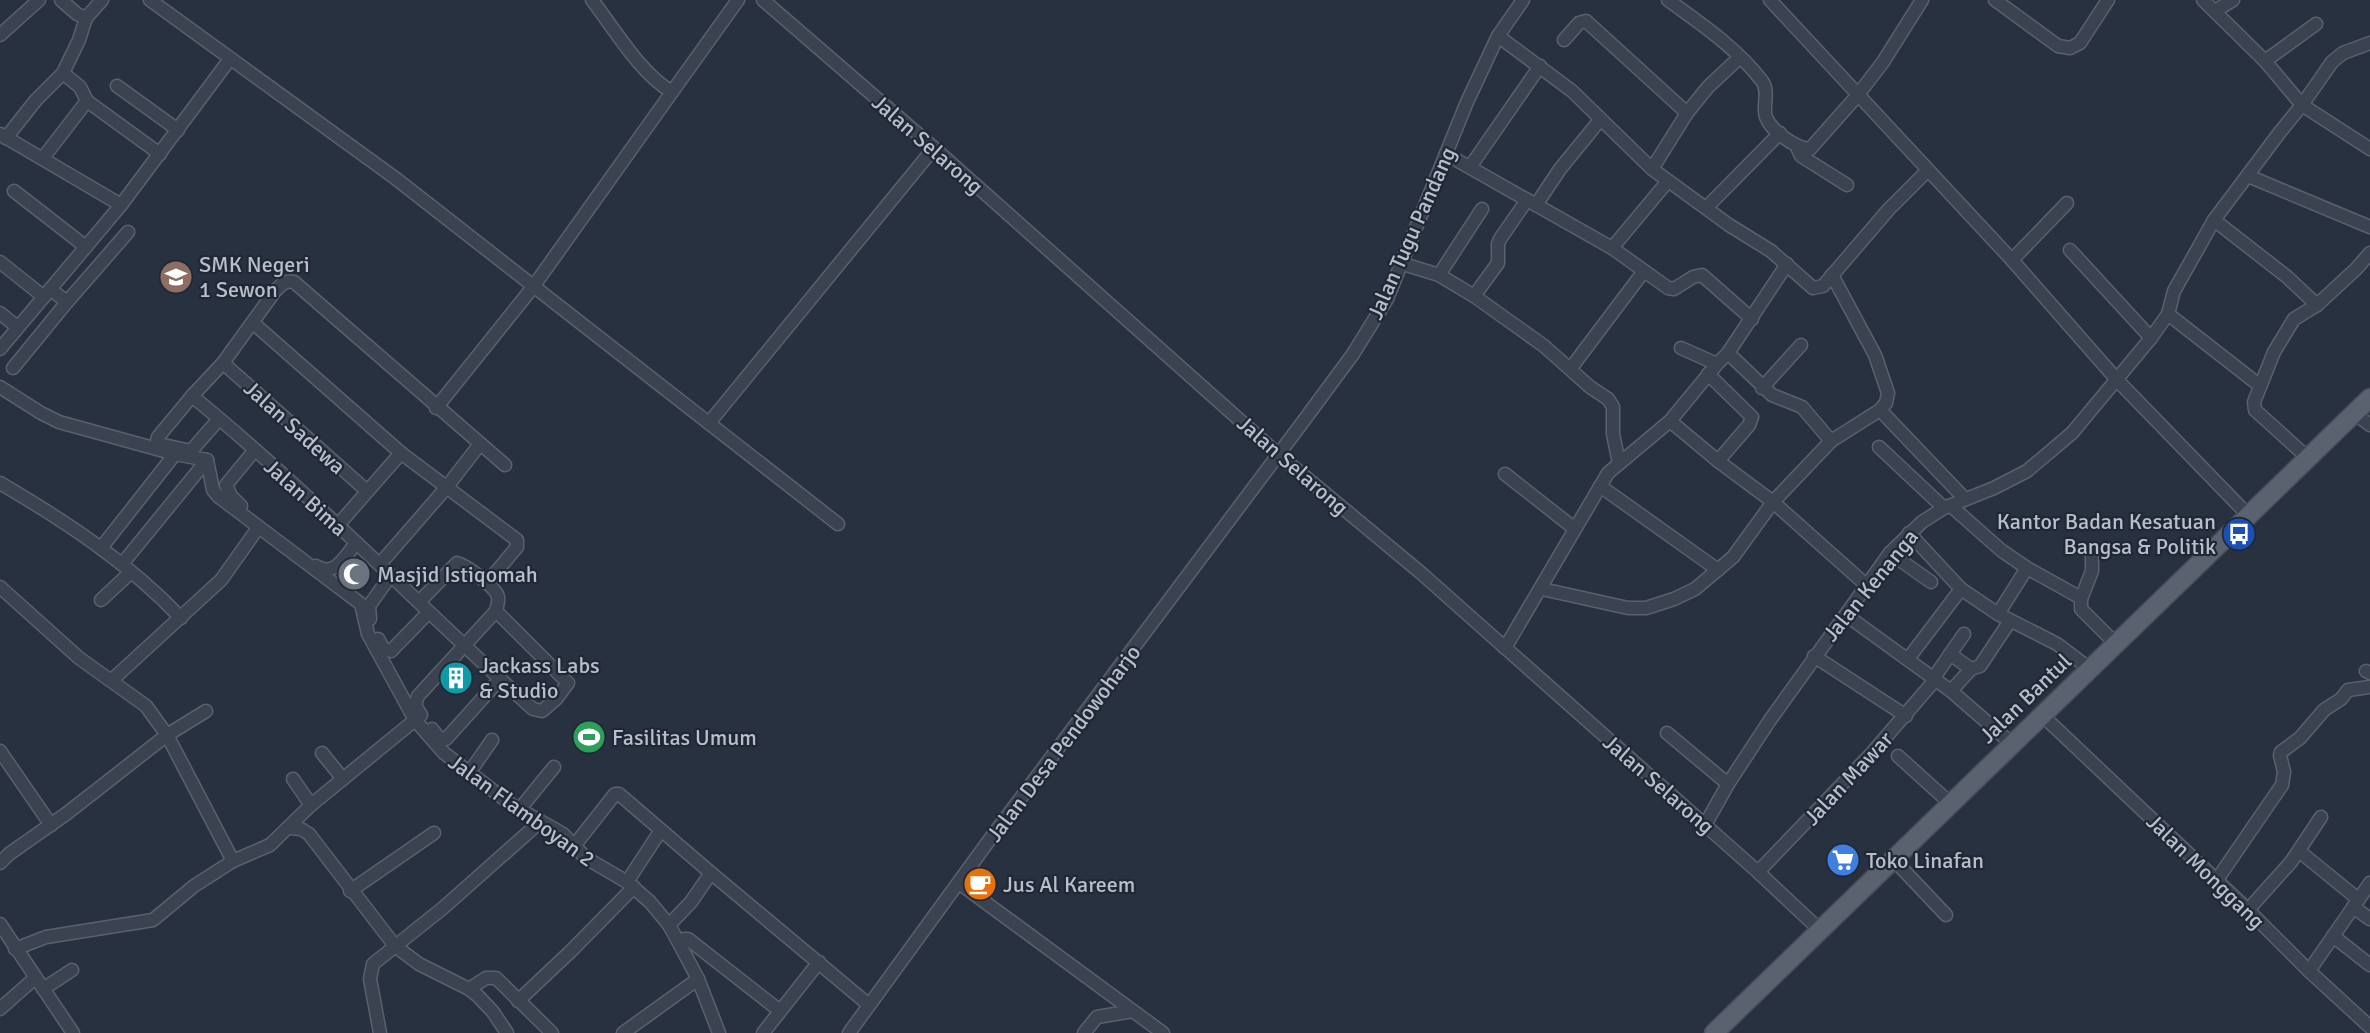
<svg xmlns="http://www.w3.org/2000/svg" width="2370" height="1033" viewBox="0 0 2370 1033" font-family="Signika,sans-serif">
<rect width="100%" height="100%" fill="#283140"/>
<g fill="none" stroke-linecap="round" stroke-linejoin="round">
<g stroke="#5a616d" stroke-width="15">
<g id="minor">
<path d="M61 0 77 14 86 18 102 0"/>
<path d="M150 0 395 178 838 524"/>
<path d="M592 0C615 30 640 73 672 92L738 0"/>
<path d="M763 0 934 148 1279 455 1421 573 1758 872 1821 931"/>
<path d="M1668 0C1701 24 1737 48 1762 81 1770 92 1762 106 1766 117 1771 131 1795 148 1810 149L1857 96 1883 62 1922 0"/>
<path d="M1770 0 2012 260 2118 381 2248 515"/>
<path d="M1995 0 2058 46 2070 48 2080 43 2108 0"/>
<path d="M2203 0 2265 61 2302 105 2370 149"/>
<path d="M2215 11 2233 0"/>
<path d="M0 35 39 0"/>
<path d="M1498 36 1572 91 1652 169 1729 225 1771 251 1813 288 1823 286 1889 209 1927 171"/>
<path d="M1564 40 1579 23 1586 21 1687 113"/>
<path d="M2265 61 2316 24"/>
<path d="M63 73 79 40 86 18"/>
<path d="M117 86 178 130"/>
<path d="M87 101 160 154"/>
<path d="M0 134 121 205"/>
<path d="M6 138 36 100 63 73 80 87 87 101 43 158"/>
<path d="M1796 145 1801 156 1847 185"/>
<path d="M1446 154 1612 248 1668 288 1674 289 1693 277 1702 275 1752 319"/>
<path d="M1470 167 1540 66"/>
<path d="M1652 169 1687 113 1708 87 1740 57"/>
<path d="M2248 176 2370 227"/>
<path d="M14 191 86 247"/>
<path d="M1536 205 1560 169 1600 120"/>
<path d="M1707 207 1780 133"/>
<path d="M2214 220 2286 276 2317 305"/>
<path d="M1612 248 1668 181"/>
<path d="M2070 250 2151 338"/>
<path d="M2012 260 2067 203"/>
<path d="M0 262 44 297"/>
<path d="M1400 263 1439 275 1474 296 1544 346 1590 387 1608 399 1613 407V434L1619 463"/>
<path d="M1439 275 1482 209"/>
<path d="M1474 296 1498 263V244L1500 239 1527 200"/>
<path d="M67 302 128 232"/>
<path d="M0 313 17 327"/>
<path d="M2168 314 2259 385"/>
<path d="M253 323 401 453 517 540V547L487 583"/>
<path d="M1681 348 1717 364"/>
<path d="M0 349 121 205 230 59"/>
<path d="M1728 353 1772 395 1802 407 1831 441"/>
<path d="M223 363 367 491"/>
<path d="M13 368 67 302 50 289"/>
<path d="M1571 368 1644 271"/>
<path d="M1708 374 1752 417 1749 425 1718 461"/>
<path d="M0 387 41 413 59 422 175 454 207 460"/>
<path d="M1762 388 1801 345"/>
<path d="M192 396 158 437 157 440 159 444 191 451 219 419"/>
<path d="M436 408 533 287 672 92"/>
<path d="M1880 410 1965 499"/>
<path d="M2354 413 2370 425"/>
<path d="M1670 421 1718 461 1773 502 1865 584"/>
<path d="M709 423 934 148"/>
<path d="M1879 447 1944 508"/>
<path d="M2308 458 2255 410 2254 402 2274 352 2294 319 2317 305 2356 269 2370 253"/>
<path d="M207 460 213 490 219 497 361 604 368 634 415 720 444 753 512 805 563 834 586 858 627 882 650 902 669 925 680 945 698 979 719 1033"/>
<path d="M1505 474 1575 529"/>
<path d="M0 483C65 521 129 563 181 618"/>
<path d="M1600 486 1718 570"/>
<path d="M241 506 231 496 226 485 254 451"/>
<path d="M1951 506 2002 551 2027 568 2081 598"/>
<path d="M338 525 401 453"/>
<path d="M1909 533 1961 589 1998 614 2057 644 2090 669"/>
<path d="M101 548 175 454"/>
<path d="M2092 552V571L2081 599V609L2115 643"/>
<path d="M1890 553 1931 582"/>
<path d="M122 564 207 460"/>
<path d="M380 564 446 488 480 444"/>
<path d="M316 566C334 578 345 557 356 543"/>
<path d="M0 587 79 658 146 706 167 735 233 861 270 845 311 805 415 720"/>
<path d="M1542 589 1628 608H1646L1674 599 1695 589 1733 557 1773 502 1831 441 1880 410 1886 403 1888 393 1875 355 1832 275"/>
<path d="M101 600 131 572"/>
<path d="M419 602 457 563C466 565 496 587 498 597 499 601 497 606 496 611L418 696 415 705 421 715"/>
<path d="M496 611 568 683 556 699 542 711 533 709C419 606 312 494 192 396L223 363 275 291C281 285 285 280 294 282L505 465"/>
<path d="M1998 614 2027 568"/>
<path d="M1846 615 1951 691 2011 743"/>
<path d="M370 619 369 606 391 575"/>
<path d="M378 639 383 648 391 651 428 613"/>
<path d="M1505 648 1608 473 1670 421 1717 364 1728 353 1787 264"/>
<path d="M1950 654 1971 669"/>
<path d="M1814 656 1906 716"/>
<path d="M1908 659 1961 589"/>
<path d="M2366 671 2370 673"/>
<path d="M1933 679 1964 634"/>
<path d="M112 680 221 580 258 528"/>
<path d="M1951 691 1971 669 1980 666 2010 621"/>
<path d="M2042 715 2248 910 2309 971 2370 1027"/>
<path d="M432 729 439 738 446 739 500 679"/>
<path d="M1667 733 1728 784"/>
<path d="M0 751 51 825"/>
<path d="M322 753 343 779"/>
<path d="M1898 756 1950 803"/>
<path d="M469 773 492 740"/>
<path d="M293 779 311 805"/>
<path d="M519 810 554 767"/>
<path d="M1705 825 1728 784 1770 720 1890 553 1922 522 1944 508 1994 488 2027 471 2072 433 2151 338 2168 314 2174 291 2214 220 2280 132 2302 105 2332 62 2343 53 2370 43"/>
<path d="M290 828 301 829 309 834 395 946 419 964 469 989 478 996 493 1012 507 1033"/>
<path d="M574 846 615 794H619L711 873"/>
<path d="M2299 851 2358 899"/>
<path d="M1893 859 1946 915"/>
<path d="M0 863 9 854 66 814 167 735 206 711"/>
<path d="M1758 872 1872 753 1935 680"/>
<path d="M2216 881 2282 785 2284 772 2280 755 2281 752 2300 738 2324 710 2341 699 2348 690 2370 687"/>
<path d="M627 882 661 830"/>
<path d="M959 883 1163 1033"/>
<path d="M350 891 434 833"/>
<path d="M2353 907 2370 919"/>
<path d="M2248 910 2291 862 2321 817"/>
<path d="M0 924 73 1033"/>
<path d="M669 925 691 902 711 873 869 1005"/>
<path d="M2333 936 2370 965"/>
<path d="M680 945 684 939H688L780 1011"/>
<path d="M15 949 46 937 153 920 194 886 233 861"/>
<path d="M2309 971 2370 883"/>
<path d="M43 989 72 970"/>
<path d="M469 989 486 978H496L552 1033"/>
<path d="M518 1001 571 951 634 887"/>
<path d="M0 1009 35 978"/>
<path d="M380 1033 370 979 373 964 443 908 540 822"/>
<path d="M623 1033 698 979"/>
<path d="M763 1033 819 962"/>
<path d="M849 1033 993 835 1305 419 1353 354 1387 299 1467 102 1498 36 1523 0"/>
<path d="M1084 1033 1097 1017 1133 1011"/>
</g>
</g>
<g stroke="#464c59" stroke-width="21">
<path id="primary" d="M1714 1033 2370 398"/>
</g>
<use href="#minor" stroke="#3c4350" stroke-width="12"/>
<use href="#primary" stroke="#5b626f" stroke-width="18"/>
</g>
<defs>
<g id="school-disc" transform="scale(1.725)"><circle r="9.5" fill="#8d6e63" stroke="#212835"/><path d="M0-5L7-2L0 1L-7-2ZM-4 1L0 2.5L4 1V4Q0 6-4 4Z" fill="#fff"/></g>
<g id="bus-disc" transform="scale(1.725)"><circle r="9.5" fill="#1a4fb4" stroke="#212835"/><path d="M-5-6H5V4H4V6H2V4H-2V6H-4V4H-5ZM-3.5-4V0h7V-4ZM-3.5 1.2v1.5H-2V1.2ZM2 1.2v1.5H3.5V1.2Z" fill="#fff"/></g>
<g id="mosque-disc" transform="scale(1.725)"><circle r="9.5" fill="#6b7280" stroke="#212835"/><path d="M3.5-4.9A6 6 0 1 0 3.5 4.9A5 5 0 1 1 3.5-4.9Z" fill="#fff"/></g>
<g id="building-disc" transform="scale(1.725)"><circle r="9.5" fill="#0f9aa8" stroke="#212835"/><path d="M-4-6H4V6H1V3H-1V6H-4ZM-2.5-4.3h1.7v1.8h-1.7ZM.8-4.3h1.7v1.8H.8ZM-2.5-1h1.7V.8h-1.7ZM.8-1h1.7V.8H.8Z" fill="#fff"/></g>
<g id="stadium-disc" transform="scale(1.725)"><circle r="9.5" fill="#2e9e5b" stroke="#212835"/><path d="M0-5a6.5 5 0 1 0 0 10a6.5 5 0 1 0 0-10ZM-3.5-1.8h7v3.6h-7Z" fill="#fff"/></g>
<g id="supermarket-disc" transform="scale(1.725)"><circle r="9.5" fill="#3f7fe0" stroke="#212835"/><path d="M-6-5.5h2.5l.6 2H6L4.5 2H-2.5L-4.4-4H-6ZM-1.5 3.2a1.3 1.3 0 1 0 .1 0ZM3 3.2a1.3 1.3 0 1 0 .1 0Z" fill="#fff"/></g>
<g id="cafe-disc" transform="scale(1.725)"><circle r="9.5" fill="#e8710a" stroke="#212835"/><path d="M-5.5-4.5H6V0H3Q3 3.5 0 3.5H-2.5Q-5.5 3.5-5.5 0ZM3-3.2v2h1.7v-2ZM-6 4.5H4V6H-6Z" fill="#fff"/></g>
</defs>
<g fill-rule="evenodd">
<use href="#school-disc" x="176" y="277"/>
<use href="#bus-disc" x="2239" y="534"/>
<use href="#mosque-disc" x="354" y="574"/>
<use href="#building-disc" x="456" y="678"/>
<use href="#stadium-disc" x="589" y="737"/>
<use href="#supermarket-disc" x="1843" y="860"/>
<use href="#cafe-disc" x="980" y="884"/>
</g>
<g text-anchor="middle" stroke-width="4.5" stroke-linejoin="round" paint-order="stroke">
<g font-size="22" fill="#b9beca" stroke="#212835">
<text transform="translate(928 144) rotate(41)" y="8">Jalan Selarong</text>
<text transform="translate(1411 233) rotate(-66)" y="8">Jalan Tugu Pandang</text>
<text transform="translate(295 427) rotate(42)" y="8">Jalan Sadewa</text>
<text transform="translate(1293 465) rotate(41)" y="8">Jalan Selarong</text>
<text transform="translate(306 497) rotate(42)" y="8">Jalan Bima</text>
<text transform="translate(1870 585) rotate(-51)" y="8">Jalan Kenanga</text>
<text transform="translate(2025 698) rotate(-44)" y="8">Jalan Bantul</text>
<text transform="translate(1063 743) rotate(-53)" y="8">Jalan Desa Pendowoharjo</text>
<text transform="translate(1848 778) rotate(-47)" y="8">Jalan Mawar</text>
<text transform="translate(1659 784) rotate(41)" y="8">Jalan Selarong</text>
<text transform="translate(522 810) rotate(36)" y="8">Jalan Flamboyan 2</text>
<text transform="translate(2206 871) rotate(44)" y="8">Jalan Monggang</text>
</g>
<g font-size="22" fill="#b9beca" stroke="#212835" text-anchor="start">
<text x="199" y="272">SMK Negeri<tspan x="199" dy="25">1 Sewon</tspan></text>
<text x="2216" y="529" text-anchor="end">Kantor Badan Kesatuan<tspan x="2216" dy="25">Bangsa &amp; Politik</tspan></text>
<text x="377" y="582">Masjid Istiqomah</text>
<text x="479" y="673">Jackass Labs<tspan x="479" dy="25">&amp; Studio</tspan></text>
<text x="612" y="745">Fasilitas Umum</text>
<text x="1866" y="868">Toko Linafan</text>
<text x="1003" y="892">Jus Al Kareem</text>
</g>
</g>
</svg>
